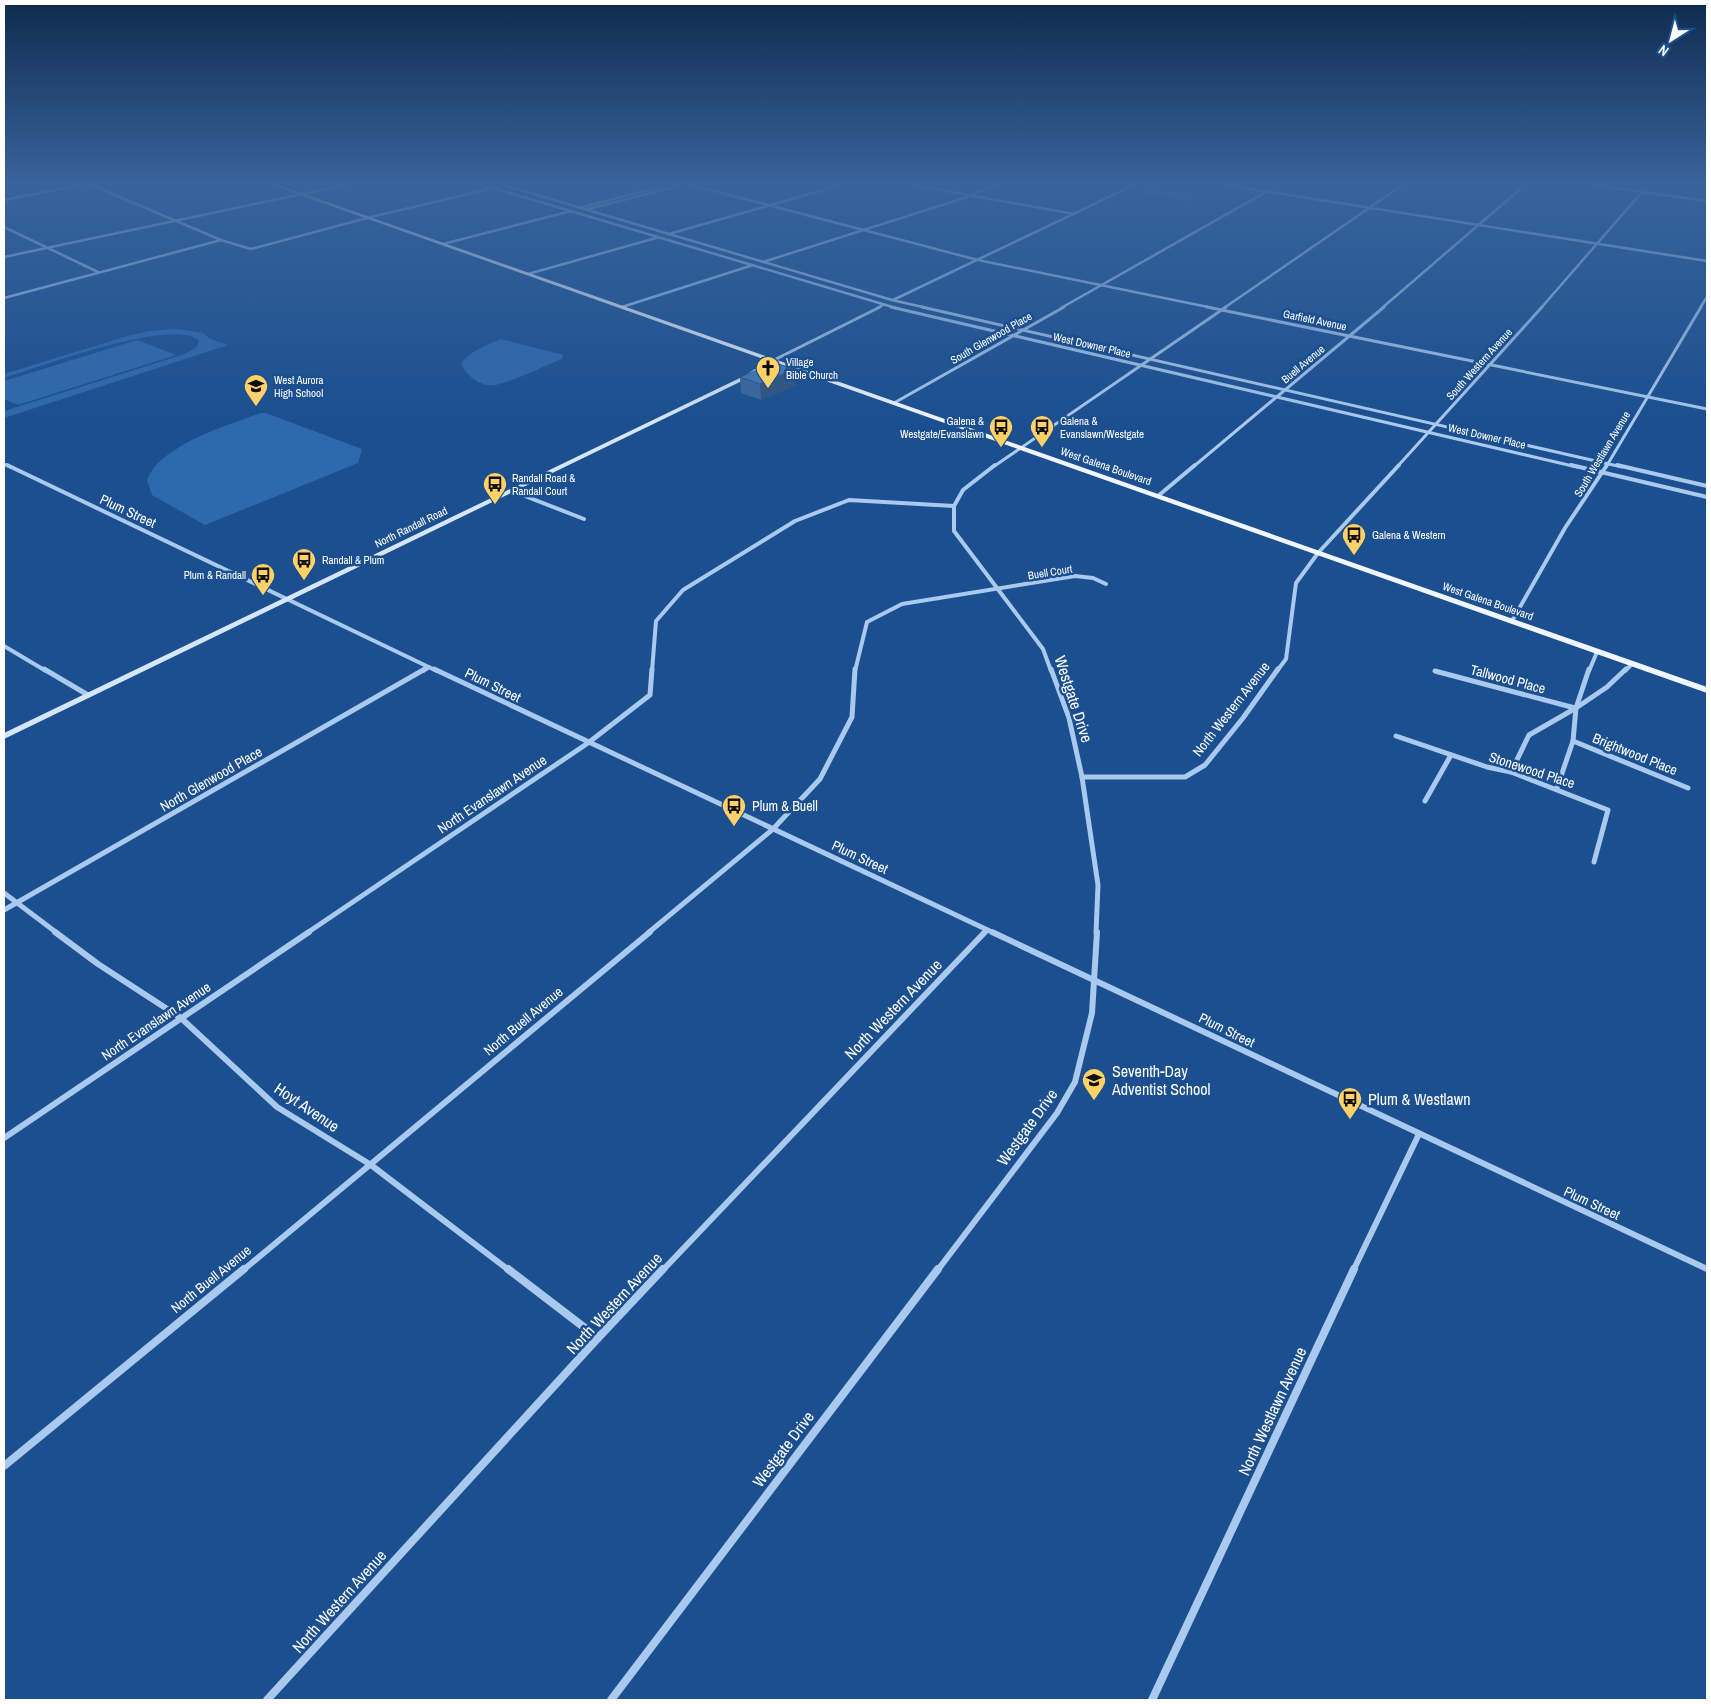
<svg xmlns="http://www.w3.org/2000/svg" width="1711" height="1704" viewBox="0 0 1711 1704" font-family="'Archivo Narrow',sans-serif">
<rect width="100%" height="100%" fill="#1b4f8f"/>
<g fill="#2e69ad">
<path d="M1148 188 1200 197 1191 201 1139 192Z"/>
<path d="M177 329 203 333 210 339 228 345 4 418V411L185 354 197 347 199 341C175 316 37 368 4 378V374L131 335 150 331Z"/>
<path d="M501 339 563 355 562 359C542 367 515 381 495 385 483 388 464 375 461 363 471 351 486 345 501 339Z"/>
<path d="M137 340 176 355 18 405 4 399V381Z"/>
<path d="M261 413H266L362 449 358 463 205 525 152 495 147 480C160 445 228 425 261 413Z"/>
</g>
<g fill="none" stroke-linecap="round" stroke-linejoin="round">
<g stroke="#a9c9ee" stroke-width="2.5">
<path d="M89 184 221 240 251 249 367 218 493 188"/>
<path d="M480 184 896 308"/>
<path d="M500 184 892 300 927 308"/>
<path d="M688 184 978 260 1213 308"/>
<path d="M907 184 1074 214"/>
<path d="M1219 184 1707 261"/>
<path d="M1587 184 1707 201"/>
<path d="M4 200 85 184"/>
<path d="M579 208 670 184"/>
<path d="M588 209 675 187 680 184"/>
<path d="M4 227 98 272"/>
<path d="M669 234 844 184"/>
<path d="M443 244 571 211"/>
<path d="M4 257 349 184"/>
<path d="M763 262 964 198 997 184"/>
<path d="M528 274 656 238"/>
<path d="M4 298 221 240"/>
<path d="M893 300 1136 184"/>
<path d="M622 307 753 265"/>
<path d="M877 308 883 305"/>
<path d="M1061 308 1280 184"/>
<path d="M1224 308 1404 184"/>
<path d="M1382 308 1526 184"/>
<path d="M1541 308 1649 184"/>
<path d="M1700 308 1707 297"/>
</g>
<g stroke="#a9c9ee" stroke-width="3">
<path d="M891 307 1577 467"/>
<path d="M922 307 1622 467"/>
<path d="M1207 307 1707 409"/>
<path d="M772 361 880 307"/>
<path d="M894 403 1064 307"/>
<path d="M4 464 10 467"/>
<path d="M993 467 1226 307"/>
<path d="M1193 467 1384 307"/>
<path d="M1397 467 1542 307"/>
<path d="M1606 467 1701 307"/>
</g>
<g stroke="#a9c9ee" stroke-width="4">
<path d="M7 465 437 671"/>
<path d="M995 465 963 490 954 506V531L1043 649 1051 671"/>
<path d="M1571 465 1707 497"/>
<path d="M1617 465 1707 486"/>
<path d="M512 491 584 519"/>
<path d="M1158 496 1195 465"/>
<path d="M1512 621 1565 528 1607 465"/>
<path d="M4 646 46 671"/>
<path d="M423 671 429 667"/>
<path d="M652 671 656 621 683 590 795 521 849 500 954 506"/>
<path d="M855 671 867 622 902 604 1075 576 1093 578 1106 584"/>
<path d="M1277 671 1286 659 1296 583 1318 553 1399 465"/>
<path d="M1589 671 1597 652"/>
<path d="M1625 671 1632 664"/>
</g>
<g stroke="#a9c9ee" stroke-width="5">
<path d="M44 669 88 695"/>
<path d="M434 669 994 933"/>
<path d="M1051 669 1069 718 1082 777 1098 885 1096 933"/>
<path d="M1435 671 1575 708"/>
<path d="M1396 736 1487 767 1511 772 1608 810 1594 862"/>
<path d="M1573 741 1688 788"/>
<path d="M1511 772 1529 735 1576 708 1607 687 1626 669"/>
<path d="M1082 777H1185L1205 765 1243 718 1278 669"/>
<path d="M1557 788 1573 741 1576 708 1589 669"/>
<path d="M1425 801 1451 755"/>
<path d="M4 893 57 933"/>
<path d="M4 910 425 669"/>
<path d="M307 933 588 743 650 695 652 669"/>
<path d="M648 933 773 829 820 779 852 717 855 669"/>
<path d="M984 933 987 930"/>
</g>
<g stroke="#a9c9ee" stroke-width="6">
<path d="M55 932 98 964 181 1018 277 1107 371 1165 510 1271"/>
<path d="M992 932 1707 1269"/>
<path d="M4 1138 309 932"/>
<path d="M242 1271 650 932"/>
<path d="M662 1271 985 932"/>
<path d="M937 1271 1057 1113 1075 1082 1092 1013 1097 932"/>
<path d="M1353 1271 1419 1134"/>
</g>
<g stroke="#a9c9ee" stroke-width="8">
<path d="M508 1269 598 1338"/>
<path d="M4 1466 244 1269"/>
<path d="M267 1700 598 1338 663 1269"/>
<path d="M611 1700 938 1269"/>
<path d="M1152 1700 1354 1269"/>
</g>
<path fill="#d6e6fa" fill-rule="evenodd" d="M772 359 774 360V362L746 379 4 739V733L742 377Z"/>
<path fill="#f0f6ff" fill-rule="evenodd" d="M269 184H276L1707 687V693Z"/>
</g>
<path fill="#3a679d" d="M740 377 796 385 761 400 741 393Z"/>
<path fill="#305480" d="M795 369 796 385 761 400 760 384Z"/>
<path fill="#4478b7" stroke="#305480" d="M775 363 795 369 760 384 740 377Z"/>
<linearGradient id="sky" x2="0" y2="1"><stop stop-color="#0f2b4f"/><stop offset="0.43" stop-color="#39639b"/><stop offset="1" stop-color="#39639b" stop-opacity="0"/></linearGradient>
<rect width="1711" height="423" fill="url(#sky)"/>
<defs>
<g id="church-pin" transform="scale(1.25)"><path d="M0 17L-7.5 6A9.5 9.5 0 1 1 7.5 6Z" fill="#ffd166" stroke="#1b4f8f"/><path d="M-1.2-6h2.4v3.5h3.3v2.4h-3.3V6h-2.4V-.1h-3.3v-2.4h3.3Z" fill="#111"/></g>
<g id="school-pin" transform="scale(1.25)"><path d="M0 17L-7.5 6A9.5 9.5 0 1 1 7.5 6Z" fill="#ffd166" stroke="#1b4f8f"/><path d="M0-5L7-2L0 1L-7-2ZM-4 1L0 2.5L4 1V4Q0 6-4 4Z" fill="#111"/></g>
<g id="bus-pin" transform="scale(1.25)"><path d="M0 17L-7.5 6A9.5 9.5 0 1 1 7.5 6Z" fill="#ffd166" stroke="#1b4f8f"/><path d="M-5-6H5V4H4V6H2V4H-2V6H-4V4H-5ZM-3.5-4V0h7V-4ZM-3.5 1.2v1.5H-2V1.2ZM2 1.2v1.5H3.5V1.2Z" fill="#111"/></g>
</defs>
<g fill-rule="evenodd">
<use href="#church-pin" x="768" y="368"/>
<use href="#school-pin" x="256" y="386"/>
<use href="#bus-pin" x="1001" y="427"/>
<use href="#bus-pin" x="1042" y="427"/>
<use href="#bus-pin" x="495" y="484"/>
<use href="#bus-pin" x="1354" y="535"/>
<use href="#bus-pin" x="304" y="560"/>
<use href="#bus-pin" x="263" y="575"/>
<use href="#bus-pin" x="734" y="806"/>
<use href="#school-pin" x="1094" y="1080"/>
<use href="#bus-pin" x="1350" y="1099"/>
</g>
<g text-anchor="middle" stroke-width="5" stroke-linejoin="round" paint-order="stroke">
<g font-size="11" fill="#fff" stroke="#1b4f8f">
<text transform="translate(1315 320) rotate(12)" y="4">Garfield Avenue</text>
<text transform="translate(991 338) rotate(-30)" y="4">South Glenwood Place</text>
<text transform="translate(1092 345) rotate(13)" y="4">West Downer Place</text>
<text transform="translate(1303 364) rotate(-40)" y="4">Buell Avenue</text>
<text transform="translate(1479 364) rotate(-48)" y="4">South Western Avenue</text>
<text transform="translate(1487 436) rotate(13)" y="4">West Downer Place</text>
<text transform="translate(1602 454) rotate(-59)" y="4">South Westlawn Avenue</text>
<text transform="translate(1106 466) rotate(19)" y="4">West Galena Boulevard</text>
<text transform="translate(411 527) rotate(-26)" y="4">North Randall Road</text>
<text transform="translate(1050 572) rotate(-9)" y="4">Buell Court</text>
<text transform="translate(1488 601) rotate(19)" y="4">West Galena Boulevard</text>
</g>
<g font-size="11" fill="#fff" stroke="#1b4f8f" text-anchor="start">
<text x="786" y="366">Village<tspan x="786" dy="13">Bible Church</tspan></text>
<text x="274" y="384">West Aurora<tspan x="274" dy="13">High School</tspan></text>
<text x="984" y="425" text-anchor="end">Galena &amp;<tspan x="984" dy="13">Westgate/Evanslawn</tspan></text>
<text x="1060" y="425">Galena &amp;<tspan x="1060" dy="13">Evanslawn/Westgate</tspan></text>
<text x="512" y="482">Randall Road &amp;<tspan x="512" dy="13">Randall Court</tspan></text>
<text x="1372" y="539">Galena &amp; Western</text>
<text x="322" y="564">Randall &amp; Plum</text>
<text x="246" y="579" text-anchor="end">Plum &amp; Randall</text>
</g>
<g font-size="14" fill="#fff" stroke="#1b4f8f">
<text transform="translate(128 511) rotate(25)" y="5">Plum Street</text>
<text transform="translate(1508 679) rotate(15)" y="5">Tallwood Place</text>
<text transform="translate(493 685) rotate(26)" y="5">Plum Street</text>
<text transform="translate(1231 709) rotate(-52)" y="5">North Western Avenue</text>
<text transform="translate(1635 754) rotate(22)" y="5">Brightwood Place</text>
<text transform="translate(1532 770) rotate(18)" y="5">Stonewood Place</text>
<text transform="translate(211 779) rotate(-30)" y="5">North Glenwood Place</text>
<text transform="translate(492 794) rotate(-34)" y="5">North Evanslawn Avenue</text>
<text transform="translate(860 857) rotate(25)" y="5">Plum Street</text>
<text transform="translate(156 1021) rotate(-34)" y="5">North Evanslawn Avenue</text>
<text transform="translate(523 1021) rotate(-40)" y="5">North Buell Avenue</text>
<text transform="translate(1227 1030) rotate(26)" y="5">Plum Street</text>
<text transform="translate(1592 1203) rotate(25)" y="5">Plum Street</text>
<text transform="translate(211 1279) rotate(-39)" y="5">North Buell Avenue</text>
</g>
<g font-size="14" fill="#fff" stroke="#1b4f8f" text-anchor="start">
<text x="752" y="811">Plum &amp; Buell</text>
</g>
<g font-size="16" fill="#fff" stroke="#1b4f8f">
<text transform="translate(1074 699) rotate(72)" y="6">Westgate Drive</text>
<text transform="translate(893 1009) rotate(-46)" y="6">North Western Avenue</text>
<text transform="translate(307 1107) rotate(34)" y="6">Hoyt Avenue</text>
<text transform="translate(1027 1127) rotate(-54)" y="6">Westgate Drive</text>
<text transform="translate(614 1303) rotate(-47)" y="6">North Western Avenue</text>
<text transform="translate(1272 1411) rotate(-65)" y="6">North Westlawn Avenue</text>
<text transform="translate(783 1449) rotate(-53)" y="6">Westgate Drive</text>
<text transform="translate(339 1601) rotate(-48)" y="6">North Western Avenue</text>
</g>
<g font-size="16" fill="#fff" stroke="#1b4f8f" text-anchor="start">
<text x="1112" y="1077">Seventh-Day<tspan x="1112" dy="18">Adventist School</tspan></text>
<text x="1368" y="1105">Plum &amp; Westlawn</text>
</g>
</g>
<rect width="1711" height="1704" fill="none" stroke="#ffffff" stroke-width="10"/>
<g transform="translate(1671 40) rotate(216)" stroke="#1b4f8f" stroke-width="4" paint-order="stroke">
<path d="M0-4L9 19L0 12L-9 19Z" fill="#ffffff"/>
<text y="-8" font-size="14" font-weight="bold" text-anchor="middle" fill="#ffffff">N</text>
</g>
</svg>
